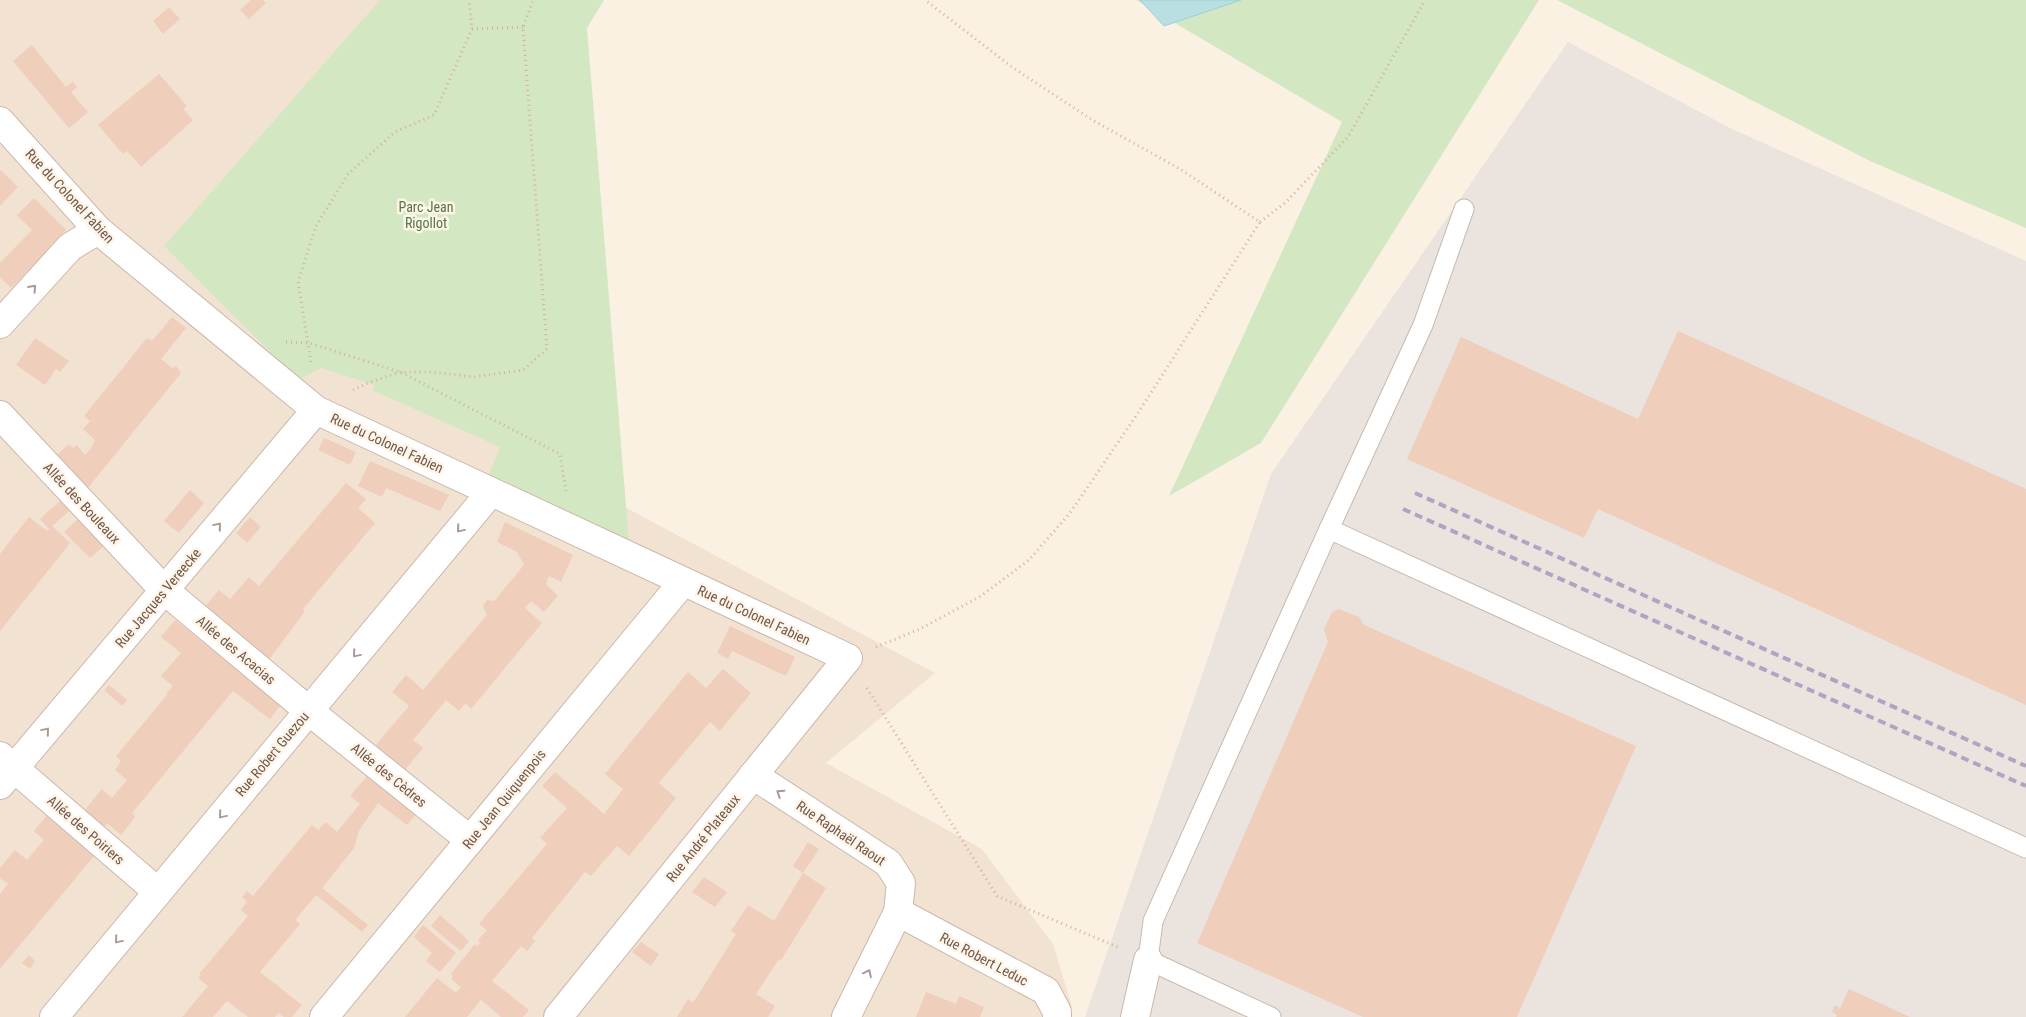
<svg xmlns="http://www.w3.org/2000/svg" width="2026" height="1017" viewBox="0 0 2026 1017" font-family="'Roboto Condensed',sans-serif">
<rect width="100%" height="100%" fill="#fbf1e3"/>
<path fill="#f2e2d2" d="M0 0H491L359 365 935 673 826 763 982 849 1053 944 1072 1007 1068 1017H0Z"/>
<path fill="#eae3de" d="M1568 42 1728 127 2026 261V1017H1085L1271 474Z"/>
<g fill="#d3e7c3">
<path d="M380 0H604L587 28 629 542 488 477 500 447 372 390 375 385 321 368 298 380 164 246Z"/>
<path d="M1136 0H1539L1261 443 1169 496 1342 122Z"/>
<path d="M1557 0H2026V228L1870 161Z"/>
</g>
<path fill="#b9dfe3" stroke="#a0cfd4" d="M1140 0H1241L1164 26Z"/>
<g fill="#efcebc">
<path d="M251 0H263L266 3 249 19 240 10Z"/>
<path d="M169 7 180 19 163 34 153 21Z"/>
<path d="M32 45 66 87 73 82 77 87 71 92 88 112 69 128 13 61Z"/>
<path d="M159 74 187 106 183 109 193 120 141 167 127 151 123 154 98 125Z"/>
<path d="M1 170 18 187 0 206V171Z"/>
<path d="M34 198 66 230 50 246 51 247 11 288 0 277V263L32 230 17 215Z"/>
<path d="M172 317 186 328 161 359 172 368 176 366 181 373 87 489 56 456 69 444 73 448 77 445 85 455 91 448 95 440 83 429 90 421 84 416 147 338 152 341Z"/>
<path d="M1678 331 2026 489V705L1598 509 1584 538 1407 459 1461 337 1638 419Z"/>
<path d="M35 338 69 361 60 372 56 369 45 385 16 365Z"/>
<path d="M324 438 356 452 350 465 318 450Z"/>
<path d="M370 461 449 495 440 511 386 488 382 497 358 486Z"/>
<path d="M346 483 366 499 358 508 375 523 303 609 305 611 269 660 203 609 219 590 230 599 249 577 259 586Z"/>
<path d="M190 490 204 503 179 533 164 521Z"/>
<path d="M62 499 71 509 52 526 70 543 0 631V554L29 517 47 531 49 529 40 519Z"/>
<path d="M250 517 261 527 247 543 236 533Z"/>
<path d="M79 518 104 546 90 558 64 532Z"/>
<path d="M505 522 573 555 561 582 549 576 546 584 558 596 544 612 531 601 525 608 542 623 471 709 466 703 459 711 446 700 413 740 423 748 405 770 375 746 409 706 392 692 406 675 423 690 487 615 483 606 487 600 494 601 524 565 517 552 497 542Z"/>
<path d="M1339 609 1359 617 1363 624 1371 628 1636 746 1517 1017H1363L1197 943 1328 642 1324 629 1332 612Z"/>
<path d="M175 620 279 703 280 706 270 719 233 691 132 813 135 817 121 835 107 823 104 827 84 811 102 789 112 798 127 780 115 770 121 761 116 756 168 694 166 693 173 686 161 676 181 653 161 637Z"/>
<path d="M730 626 795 657 786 676 732 651 728 659 717 653Z"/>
<path d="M723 669 751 693 720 731 710 722 659 783 676 798 629 856 617 846 591 876 585 872 532 938 535 941 527 951 521 946 492 981 529 1010 523 1017H501L481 1000 467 1017H405L437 978 456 993 461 987 451 979 453 976 451 974 475 944 477 946 480 942 478 940 487 930 479 924 547 844 540 838 567 808 542 786 555 772 604 814 623 789 605 774 647 722 688 672 706 688Z"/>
<path d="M109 685 127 700 122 706 104 690Z"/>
<path d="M368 775 417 813 407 825 378 803 359 831 354 848 322 888 368 925 362 932 316 895 295 920 300 924 260 972 302 1005 292 1017H284L278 1013 275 1017H248L227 1001 213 1017H182L208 986 198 978 201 975 199 974 248 916 241 910 247 902 242 897 247 891 253 896 312 825 318 830 326 822 337 832 360 804 350 796Z"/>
<path d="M48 814 95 855 0 969V894L8 884 0 878V868L15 850 27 860 44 840 34 831Z"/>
<path d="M808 842 819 849 803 873 793 866Z"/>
<path d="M803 873 826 888 781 960 779 959 756 994 775 1006 768 1017H677L688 999 693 1003 715 968 736 934 731 931 748 905 774 921Z"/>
<path d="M704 877 727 892 715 907 692 892Z"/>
<path d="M440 915 469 941 461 951 431 926Z"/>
<path d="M423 925 456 953 440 972 426 961 432 953 414 937Z"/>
<path d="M641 942 659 954 651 966 632 952Z"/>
<path d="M29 955 35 961 30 969 22 963Z"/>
<path d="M1849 989 1910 1017H1836L1837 1015 1832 1012 1835 1005 1840 1008Z"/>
<path d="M926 992 956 1004 959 996 984 1007 980 1017H916Z"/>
</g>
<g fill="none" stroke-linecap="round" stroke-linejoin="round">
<g stroke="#cbb8aa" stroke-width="21">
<g id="lane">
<path d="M1329 529 1423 325 1464 209"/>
<path d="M1271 1017 1148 960 1153 921 1329 529 2026 848"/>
</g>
</g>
<g stroke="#cbb8aa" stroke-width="30">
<g id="street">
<path d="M0 121 98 230 316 410 848 658 558 1017"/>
<path d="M0 324 70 247 98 230"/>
<path d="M0 415 164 590 309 711 470 840"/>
<path d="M0 756 158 892"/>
<path d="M753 775 888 863 901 883 898 912 846 1017"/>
<path d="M0 785 316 410"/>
<path d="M898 912 1046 991 1057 1012V1017"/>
<path d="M54 1017 491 492"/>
<path d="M324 1017 683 582"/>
<path d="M1135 1017 1148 960"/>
</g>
</g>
<g stroke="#d3b1a0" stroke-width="3" stroke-dasharray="1 4" stroke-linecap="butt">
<path d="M472 29 523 27"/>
<path d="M1260 222 1285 203 1348 137 1425 0"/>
<path d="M286 342 309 343 400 372 560 454 566 491"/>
<path d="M311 362 298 282 316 226 348 174 395 132 434 115 472 29 469 0"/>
<path d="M353 390 368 383 400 372H433L474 377 523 370 547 349 523 27 533 0"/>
<path d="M876 647 920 629 981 596 1029 560 1070 513 1138 413 1260 222 1180 169 1094 121 1012 67 925 0"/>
<path d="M867 688 997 896 1120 948"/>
</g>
<use href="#lane" stroke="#fff" stroke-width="19"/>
<use href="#street" stroke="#fff" stroke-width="28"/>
<g stroke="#b3a3c3" stroke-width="4" stroke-dasharray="8 5" stroke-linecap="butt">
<path d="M1415 493 2026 766"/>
<path d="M1403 509 2026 786"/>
</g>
</g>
<defs><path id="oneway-chevron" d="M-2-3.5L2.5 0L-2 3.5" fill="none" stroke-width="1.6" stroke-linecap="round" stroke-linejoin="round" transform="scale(1.25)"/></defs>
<g stroke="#aa9a93">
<use href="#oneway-chevron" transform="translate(33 288) rotate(-48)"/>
<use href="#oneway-chevron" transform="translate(218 526) rotate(-50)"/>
<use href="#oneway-chevron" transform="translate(460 529) rotate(130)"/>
<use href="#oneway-chevron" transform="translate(356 654) rotate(130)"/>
<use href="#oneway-chevron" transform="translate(46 731) rotate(-50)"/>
<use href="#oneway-chevron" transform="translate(780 793) rotate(-147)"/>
<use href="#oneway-chevron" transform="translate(222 815) rotate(130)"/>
<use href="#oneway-chevron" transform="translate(118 940) rotate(130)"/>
<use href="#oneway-chevron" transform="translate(868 973) rotate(-64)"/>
</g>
<g text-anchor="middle" stroke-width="5" stroke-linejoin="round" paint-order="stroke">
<g font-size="14" fill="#71574b" stroke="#fef5e9">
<text transform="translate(70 196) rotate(47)" y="5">Rue du Colonel Fabien</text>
<text transform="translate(387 443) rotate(25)" y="5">Rue du Colonel Fabien</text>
<text transform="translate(82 503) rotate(47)" y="5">Allée des Bouleaux</text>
<text transform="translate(158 598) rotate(-50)" y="5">Rue Jacques Vereecke</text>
<text transform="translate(754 615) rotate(25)" y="5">Rue du Colonel Fabien</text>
<text transform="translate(236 650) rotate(40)" y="5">Allée des Acacias</text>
<text transform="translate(272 754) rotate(-50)" y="5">Rue Robert Guezou</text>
<text transform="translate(389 775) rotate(39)" y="5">Allée des Cèdres</text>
<text transform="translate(504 799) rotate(-51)" y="5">Rue Jean Quiquenpois</text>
<text transform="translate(86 830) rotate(41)" y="5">Allée des Poiriers</text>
<text transform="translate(841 833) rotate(34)" y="5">Rue Raphaël Raout</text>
<text transform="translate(703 838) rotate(-51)" y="5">Rue André Plateaux</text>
<text transform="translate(984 959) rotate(28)" y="5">Rue Robert Leduc</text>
</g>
<g font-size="14" fill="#547743" stroke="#fef5e9">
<text x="426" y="212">Parc Jean<tspan x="426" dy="16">Rigollot</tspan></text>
</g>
</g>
</svg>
